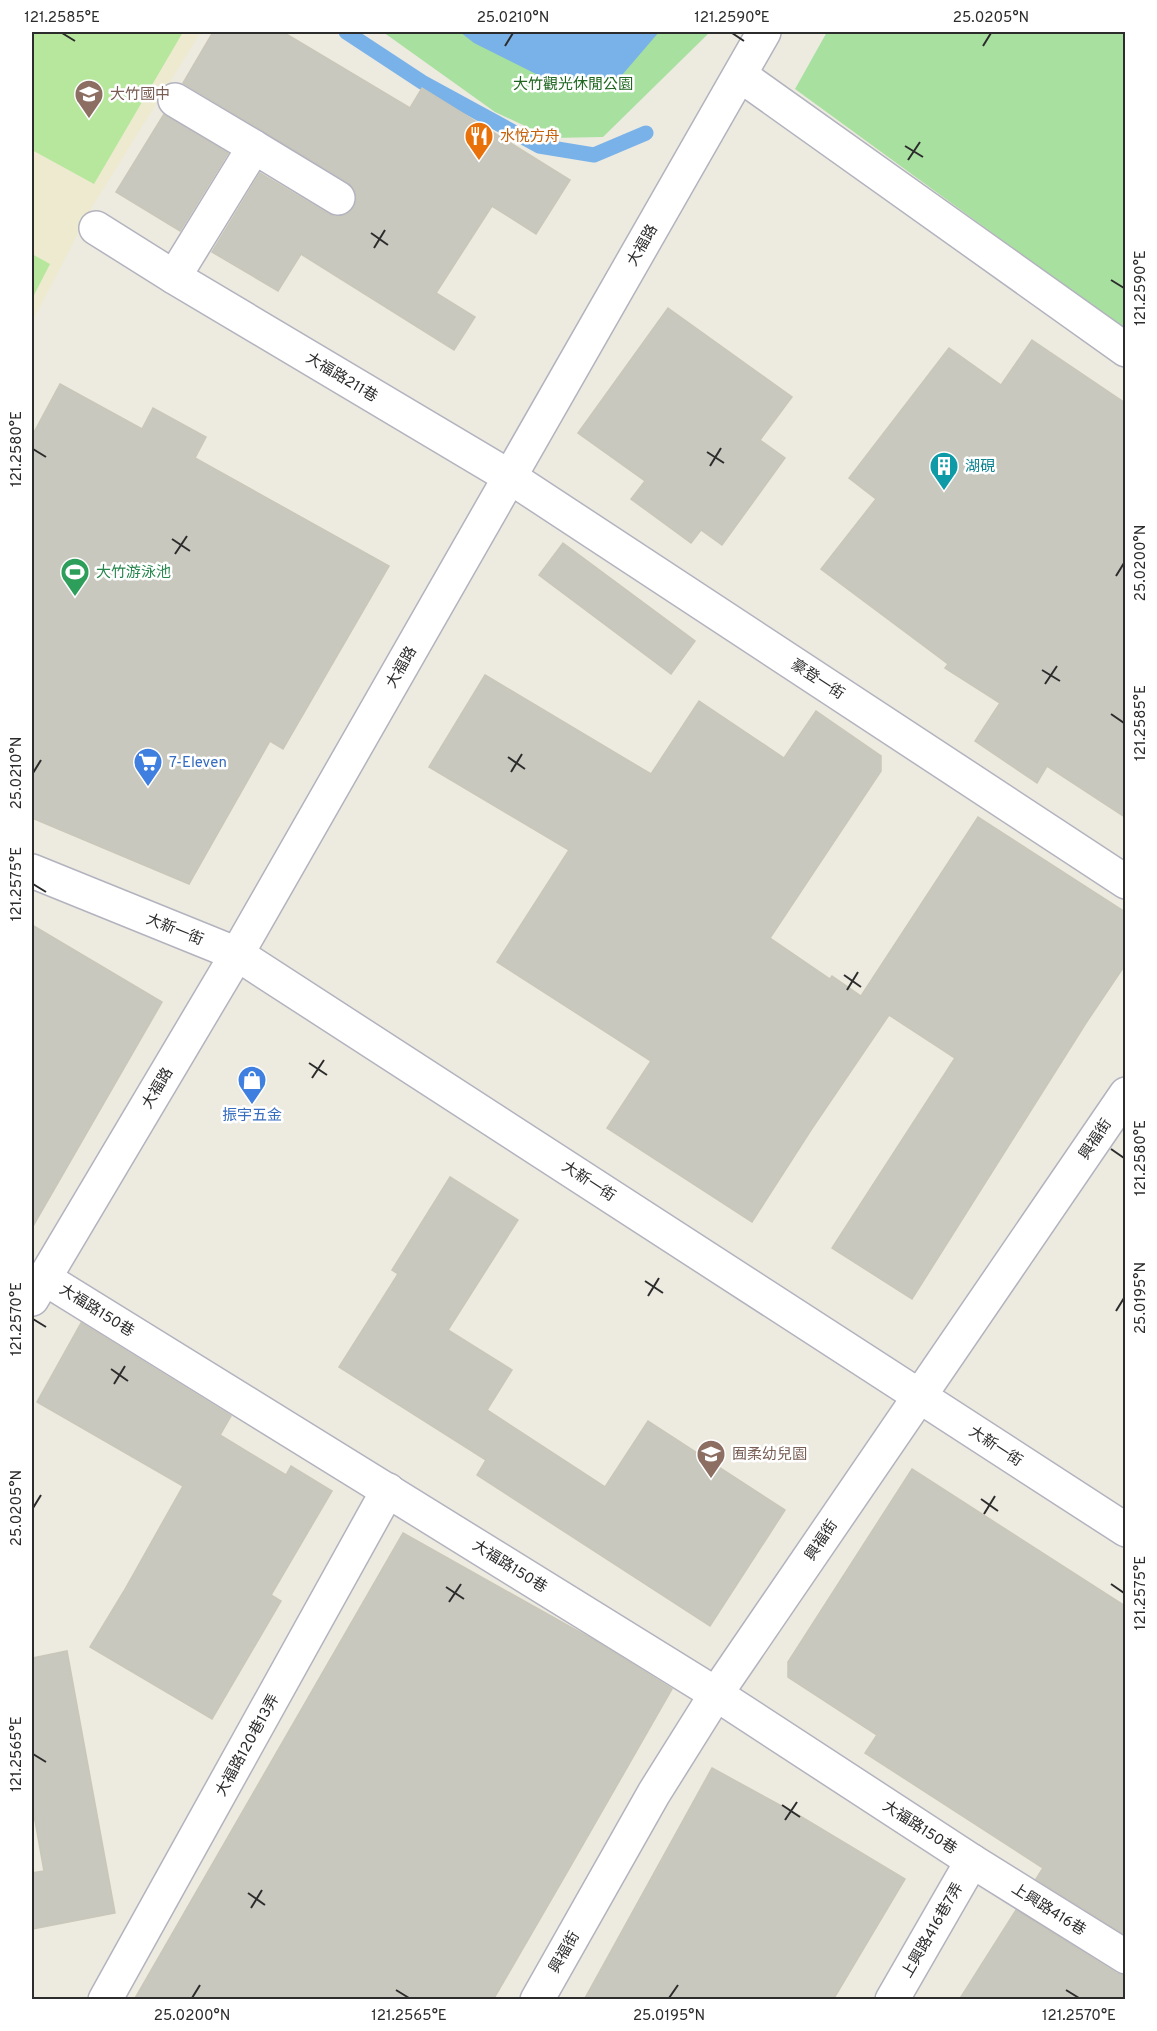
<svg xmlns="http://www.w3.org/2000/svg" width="1157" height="2031" viewBox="0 0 1157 2031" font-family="Overpass,'Noto Sans TC',sans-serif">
<rect width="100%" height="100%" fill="#edeae0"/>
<path fill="#edead0" d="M32 32H201L92 207 32 322Z"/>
<g fill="#a7e09f">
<path d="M383 32H710L603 137 551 138 495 112Z"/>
<path d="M827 32H1125V330L795 89Z"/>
</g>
<g fill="#b6e79c">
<path d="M32 32H183L94 184 32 150Z"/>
<path d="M32 254 50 264 32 299Z"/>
</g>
<path fill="#79b2e9" d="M460 32H659L610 89 552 82 474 43Z"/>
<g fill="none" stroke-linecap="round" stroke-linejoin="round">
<path stroke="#79b2e9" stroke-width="15" d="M346 32 422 82 539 146 594 155 646 133"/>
</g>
<g fill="#c9c8be" stroke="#c9c7b9" stroke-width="1.5">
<path d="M213 32H283L410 108 422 88 570 180 536 234 492 206 436 293 475 317 454 350 301 254 278 291 212 252 260 173 328 214 337 217 347 214 354 207 357 198 354 189 348 182 183 83Z"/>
<path d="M164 114 228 153 180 231 116 192Z"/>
<path d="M668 308 792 397 760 440 785 458 722 545 701 530 691 543 631 499 645 481 578 433Z"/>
<path d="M1032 340 1125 403V817L1047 766 1037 783 975 741 1000 703 945 668 948 664 821 569 876 499 849 478 949 348 1001 385Z"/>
<path d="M60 384 142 429 153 408 206 437 195 458 389 566 283 749 270 741 189 884 32 818V436Z"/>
<path d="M563 543 695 641 671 674 539 575Z"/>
<path d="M485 675 651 774 699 701 784 758 816 711 881 756V771L770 938 830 979 832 976 861 996 978 817 1125 912V965L1086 1023 912 1299 832 1248 955 1058 889 1015 811 1130 752 1222 607 1128 651 1061 497 962 569 850 429 767Z"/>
<path d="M32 925 162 1002 32 1228Z"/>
<path d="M450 1177 518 1220 448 1330 512 1370 487 1410 605 1487 648 1421 785 1510 710 1626 477 1475 486 1460 339 1367 398 1274 392 1270Z"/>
<path d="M81 1323 231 1416 220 1435 286 1475 291 1466 332 1491 271 1595 281 1601 212 1719 90 1647 124 1591 183 1486 37 1402Z"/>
<path d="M912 1469 1125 1606V1935L1036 1879 1043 1868 865 1753 877 1735 788 1677V1662Z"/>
<path d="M403 1533 592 1639 672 1689 569 1869 493 2000H134Z"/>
<path d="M67 1651 115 1913 32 1929V1873L44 1871 32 1804V1658Z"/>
<path d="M712 1768 800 1816 905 1879 833 2000H584Z"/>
<path d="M1016 1910 1116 1973 1125 1976V2000H959Z"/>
</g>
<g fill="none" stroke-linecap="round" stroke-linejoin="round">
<g stroke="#b3b3bf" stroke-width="36">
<g id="minor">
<path d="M740 75 1126 350"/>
<path d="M254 147 338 198"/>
<path d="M96 228 174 277 510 477 1126 882"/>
<path d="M174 277 254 147 175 100"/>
<path d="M32 871 237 954 1126 1530"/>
<path d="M44 1278 716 1694 972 1861 1126 1957"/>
<path d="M32 1299 237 954 764 32"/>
<path d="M105 2000 388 1490"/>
<path d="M537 2000 654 1793 716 1694 1126 1094"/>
<path d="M892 2000 972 1861"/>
</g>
</g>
<use href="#minor" stroke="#fff" stroke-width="33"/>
</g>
<path fill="none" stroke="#2c2c2c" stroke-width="2" d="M62 33 75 41M732 33 744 41M505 46 513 33M983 46 991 33M905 146 923 157M908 160 920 142M371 233 388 245M374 248 385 230M1111 280 1124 288M33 449 46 457M707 452 724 463M710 466 721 448M172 539 190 551M175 554 187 536M1116 576 1124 563M1042 670 1060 681M1045 684 1057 666M1111 714 1124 723M508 757 525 769M511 772 522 754M33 773 41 760M33 884 46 892M844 975 861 987M847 990 858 972M309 1063 327 1075M312 1078 324 1060M1111 1149 1124 1158M645 1281 663 1293M648 1296 659 1278M1116 1311 1124 1298M33 1319 46 1327M111 1369 128 1381M114 1384 125 1366M981 1499 998 1511M33 1508 41 1495M984 1514 995 1496M1111 1584 1124 1593M446 1587 464 1599M449 1602 461 1584M33 1754 46 1762M782 1805 800 1817M785 1820 797 1802M248 1893 265 1905M251 1908 262 1890M396 1990 409 1998M1066 1990 1079 1998M192 1998 200 1985M669 1998 678 1985"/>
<defs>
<g id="school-pin" transform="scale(1.5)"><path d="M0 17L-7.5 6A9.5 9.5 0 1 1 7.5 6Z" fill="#8d6e63" stroke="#fff"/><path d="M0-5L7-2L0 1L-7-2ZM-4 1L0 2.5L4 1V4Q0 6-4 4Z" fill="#fff"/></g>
<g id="restaurant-pin" transform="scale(1.5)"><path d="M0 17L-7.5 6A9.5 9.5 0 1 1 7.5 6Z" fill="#e8710a" stroke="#fff"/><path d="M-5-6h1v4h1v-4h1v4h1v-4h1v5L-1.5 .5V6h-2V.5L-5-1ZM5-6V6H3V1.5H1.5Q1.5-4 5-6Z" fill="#fff"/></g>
<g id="building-pin" transform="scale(1.5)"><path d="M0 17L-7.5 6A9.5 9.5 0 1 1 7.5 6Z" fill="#0f9aa8" stroke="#fff"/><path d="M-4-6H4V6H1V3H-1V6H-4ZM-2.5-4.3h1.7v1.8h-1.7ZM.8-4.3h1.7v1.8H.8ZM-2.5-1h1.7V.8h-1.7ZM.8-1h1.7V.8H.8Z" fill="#fff"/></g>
<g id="stadium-pin" transform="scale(1.5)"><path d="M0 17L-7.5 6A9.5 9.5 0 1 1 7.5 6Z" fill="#2e9e5b" stroke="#fff"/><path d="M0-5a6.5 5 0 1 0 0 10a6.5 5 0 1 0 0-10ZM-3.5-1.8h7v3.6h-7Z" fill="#fff"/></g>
<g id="supermarket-pin" transform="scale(1.5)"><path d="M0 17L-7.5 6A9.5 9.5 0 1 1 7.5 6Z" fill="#3f7fe0" stroke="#fff"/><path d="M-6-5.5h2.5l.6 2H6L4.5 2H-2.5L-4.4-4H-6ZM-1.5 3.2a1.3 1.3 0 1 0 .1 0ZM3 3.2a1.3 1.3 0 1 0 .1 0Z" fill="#fff"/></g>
<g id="shop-pin" transform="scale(1.5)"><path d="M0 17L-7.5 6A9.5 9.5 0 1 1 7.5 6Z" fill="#3f7fe0" stroke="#fff"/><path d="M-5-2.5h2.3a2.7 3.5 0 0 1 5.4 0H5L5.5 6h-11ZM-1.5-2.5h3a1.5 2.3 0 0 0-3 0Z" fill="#fff"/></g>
</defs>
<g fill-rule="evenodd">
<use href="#school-pin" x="89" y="94"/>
<use href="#restaurant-pin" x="479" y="136"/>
<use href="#building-pin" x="944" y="466"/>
<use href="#stadium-pin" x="75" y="572"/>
<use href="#supermarket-pin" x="148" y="762"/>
<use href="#shop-pin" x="252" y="1080"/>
<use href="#school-pin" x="711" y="1454"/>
</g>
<g text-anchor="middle" stroke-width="5" stroke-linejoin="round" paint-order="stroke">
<g font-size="15" fill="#1f6720" stroke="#fff">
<text x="573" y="89">大竹觀光休閒公園</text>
</g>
<g font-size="15" fill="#785e54" stroke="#fff" text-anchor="start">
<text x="110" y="99">大竹國中</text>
<text x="732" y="1459">囿柔幼兒園</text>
</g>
<g font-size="15" fill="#c56008" stroke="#fff" text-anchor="start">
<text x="500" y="141">水悅方舟</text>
</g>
<g font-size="15" fill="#2c2c2c" stroke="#fff">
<text transform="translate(642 245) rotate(-60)" y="5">大福路</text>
<text transform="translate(342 377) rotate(31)" y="5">大福路211巷</text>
<text transform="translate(401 667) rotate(-60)" y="5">大福路</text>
<text transform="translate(818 679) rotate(33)" y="5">豪登一街</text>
<text transform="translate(175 929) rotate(22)" y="5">大新一街</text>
<text transform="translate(157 1088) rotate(-59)" y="5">大福路</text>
<text transform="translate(1095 1139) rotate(-56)" y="5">興福街</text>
<text transform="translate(589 1181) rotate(33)" y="5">大新一街</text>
<text transform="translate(97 1310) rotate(32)" y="5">大福路150巷</text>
<text transform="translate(996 1446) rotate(33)" y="5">大新一街</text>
<text transform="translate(821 1540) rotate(-56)" y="5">興福街</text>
<text transform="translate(510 1566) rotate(32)" y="5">大福路150巷</text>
<text transform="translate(247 1745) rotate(-61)" y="5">大福路120巷13弄</text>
<text transform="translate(920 1827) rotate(33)" y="5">大福路150巷</text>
<text transform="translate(1049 1909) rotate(32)" y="5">上興路416巷</text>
<text transform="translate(932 1930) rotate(-60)" y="5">上興路416巷7弄</text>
<text transform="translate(564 1952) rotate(-60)" y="5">興福街</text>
</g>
<g font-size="15" fill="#0d838f" stroke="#fff" text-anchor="start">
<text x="965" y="471">湖硯</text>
</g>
<g font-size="15" fill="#27864d" stroke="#fff" text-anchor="start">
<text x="96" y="577">大竹游泳池</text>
</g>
<g font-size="15" fill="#366cbe" stroke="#fff" text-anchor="start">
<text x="169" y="767">7-Eleven</text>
<text x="252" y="1120" text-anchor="middle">振宇五金</text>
</g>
</g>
<rect width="1157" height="2031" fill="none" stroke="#ffffff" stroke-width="66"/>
<rect x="33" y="33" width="1091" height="1965" fill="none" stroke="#2c2c2c" stroke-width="2"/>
<g font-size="15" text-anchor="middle" fill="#2c2c2c">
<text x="62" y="22">121.2585°E</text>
<text x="513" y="22">25.0210°N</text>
<text x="732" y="22">121.2590°E</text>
<text x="991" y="22">25.0205°N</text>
<text transform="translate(1140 288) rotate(-90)" y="5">121.2590°E</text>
<text transform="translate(16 449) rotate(-90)" y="5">121.2580°E</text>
<text transform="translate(1140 563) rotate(-90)" y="5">25.0200°N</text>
<text transform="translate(1140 723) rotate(-90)" y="5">121.2585°E</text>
<text transform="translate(16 773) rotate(-90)" y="5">25.0210°N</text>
<text transform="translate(16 884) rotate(-90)" y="5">121.2575°E</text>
<text transform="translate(1140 1158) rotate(-90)" y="5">121.2580°E</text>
<text transform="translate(1140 1298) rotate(-90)" y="5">25.0195°N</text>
<text transform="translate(16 1319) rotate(-90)" y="5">121.2570°E</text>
<text transform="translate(16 1508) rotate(-90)" y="5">25.0205°N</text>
<text transform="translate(1140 1593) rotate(-90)" y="5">121.2575°E</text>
<text transform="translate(16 1754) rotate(-90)" y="5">121.2565°E</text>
<text x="192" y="2020">25.0200°N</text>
<text x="409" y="2020">121.2565°E</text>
<text x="669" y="2020">25.0195°N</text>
<text x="1079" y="2020">121.2570°E</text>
</g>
</svg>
